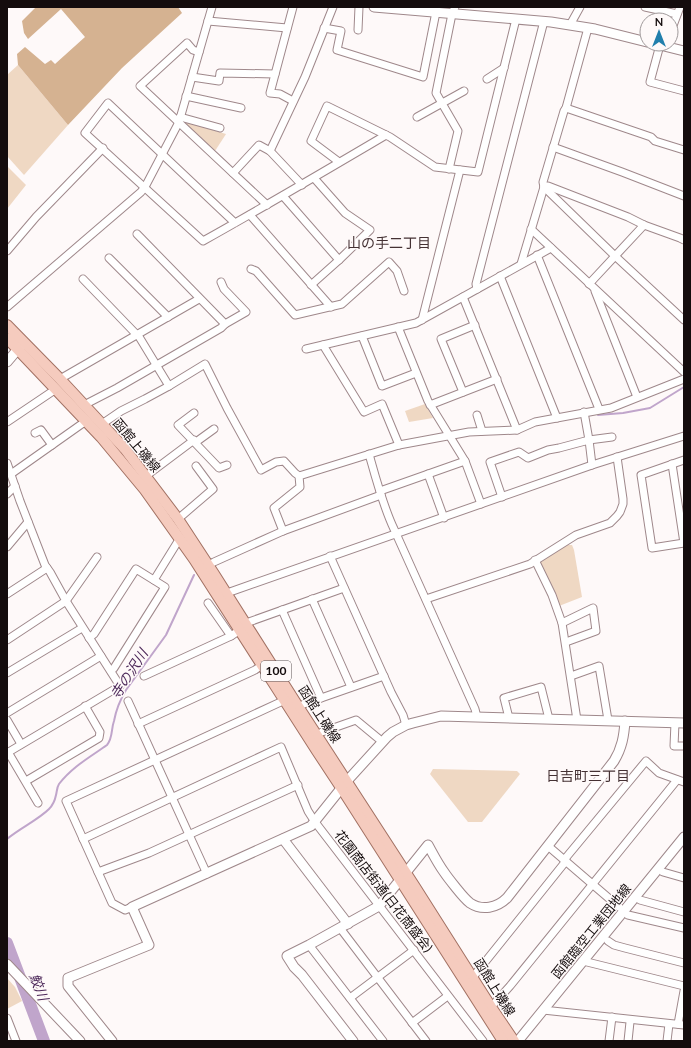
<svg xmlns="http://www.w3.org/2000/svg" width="691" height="1048" viewBox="0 0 691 1048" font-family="Lato,'Noto Sans JP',sans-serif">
<rect width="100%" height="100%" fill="#fef9f9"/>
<g fill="#efd8c3">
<path d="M18 65 68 125 24 175 7 156V75Z"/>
<path d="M183 121 226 134 215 151Z"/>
<path d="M7 166 26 185 7 209Z"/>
<path d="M425 404 433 418 409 422 405 411Z"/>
<path d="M567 545H572L574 550 582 597 559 606 553 588 540 562Z"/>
<path d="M433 769 517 771 520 774 482 822H468L430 774Z"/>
<path d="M7 978 15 987 22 1001 7 1009Z"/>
</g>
<path fill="#d5b291" d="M36 7H178L182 13 122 68 68 125 18 65 17 54 25 47 45 64 51 60 55 64 85 37 61 9 28 39 24 33 22 21Z"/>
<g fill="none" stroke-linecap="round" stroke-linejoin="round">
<g stroke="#c0a5cb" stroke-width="2">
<path d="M598 415 623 413 650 408 684 387"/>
<path d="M7 839C20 828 38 820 49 809 53 805 55 800 56 795 57 791 57 787 59 784 72 767 90 757 107 745 113 738 111 729 114 721 116 710 120 700 126 690L166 635 194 575"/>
</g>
<path stroke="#c0a5cb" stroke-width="12" d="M7 943 44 1041"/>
<g stroke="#9f888b" stroke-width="9">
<g id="street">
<path d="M645 7 677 14"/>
<path d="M208 21 287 28"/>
<path d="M570 25 580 7"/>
<path d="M324 28 341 31 337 50 423 77 436 12"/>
<path d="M358 30 359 7"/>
<path d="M671 31 680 7"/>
<path d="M660 45 650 82 684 91"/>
<path d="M199 52 193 50 187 43 140 86 267 205"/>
<path d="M192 77 219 81 220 73 275 74"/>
<path d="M487 79 504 68"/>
<path d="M186 96 241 108"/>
<path d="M293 101 280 94 270 93 293 7"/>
<path d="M566 108 651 137 655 141 684 150"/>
<path d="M180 117 220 128"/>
<path d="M417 117 464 91"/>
<path d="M553 147 622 172 684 196"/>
<path d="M270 151 305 77 333 7"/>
<path d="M339 162 311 141 327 106 390 137 435 167 478 172 516 19"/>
<path d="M449 169 458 131 436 93 452 14 455 7"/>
<path d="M233 173 259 145 270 151 302 185"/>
<path d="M544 187 615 256 684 320"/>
<path d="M544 187 548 186 628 217 644 225 680 238 684 240"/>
<path d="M283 196 339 260"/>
<path d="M250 215 331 307"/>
<path d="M235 223 108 103 85 133 203 241C264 207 325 171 386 135"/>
<path d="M531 229 684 372"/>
<path d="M137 234 225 324 246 312 224 289 221 282"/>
<path d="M7 251 36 217 103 148"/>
<path d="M537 255 599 409"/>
<path d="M109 258 168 317"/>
<path d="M521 264 544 187 543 182 564 111 566 108 588 28"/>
<path d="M251 269 256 271 295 315 342 304 389 262 397 271 404 291"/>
<path d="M500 276 557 418"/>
<path d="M83 279 137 335"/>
<path d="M589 284 644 225"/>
<path d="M311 285 339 260 370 230 345 213 314 178"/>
<path d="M477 289 476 284 544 21"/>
<path d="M595 291 637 397"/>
<path d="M463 297 517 430"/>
<path d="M7 307 141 192 145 187 179 122 212 7"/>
<path d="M422 320 460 170"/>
<path d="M398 327 428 401 465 461 481 504"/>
<path d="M138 335 169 386"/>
<path d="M362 336 382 386 416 373"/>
<path d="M323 345 364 412 382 404 399 445"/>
<path d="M306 349 416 323 551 248"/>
<path d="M60 379 199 299"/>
<path d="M463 392 441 339 475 325"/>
<path d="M84 405 117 388 221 328 225 324"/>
<path d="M430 405 497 379"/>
<path d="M584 412 589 440 592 465"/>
<path d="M194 413 178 425 219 468 227 465"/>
<path d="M477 415 482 431"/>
<path d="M7 422 56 389"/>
<path d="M102 424 121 411 145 399 169 386 205 364 227 408 261 470 276 462 284 461 295 473 299 476 300 487 274 508 283 531"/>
<path d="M35 433 41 430 52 445"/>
<path d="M196 442 214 429"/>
<path d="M369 454C376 479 383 506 394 529 421 589 448 649 475 709L477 717"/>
<path d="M684 460 641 475 652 548 684 543"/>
<path d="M7 463 20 501 45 565 50 572 66 601 120 686 7 753"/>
<path d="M672 464 684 543"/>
<path d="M11 474 86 421"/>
<path d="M428 474 444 518"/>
<path d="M146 476 194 440"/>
<path d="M299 476 399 445 469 432 517 430 535 422 611 408 684 379"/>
<path d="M380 491 465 461"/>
<path d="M7 494 15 486"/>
<path d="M502 497 490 462 519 452 528 458 548 450 559 448 589 440 612 437"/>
<path d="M178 519 213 489 196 466"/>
<path d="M7 547 28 522"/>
<path d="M330 556 391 692 403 715 406 725"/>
<path d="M535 560 552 595 562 623 577 720"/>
<path d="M205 567 214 562 283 531 381 495"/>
<path d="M154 580 180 538"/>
<path d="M227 593 592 465 684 436"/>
<path d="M7 594 47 568"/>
<path d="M312 599 351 687"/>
<path d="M426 599 530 564 576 535 610 523 617 516 620 512 623 504V499L617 457"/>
<path d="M208 603 231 636"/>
<path d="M282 610 321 698"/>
<path d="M246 623 344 588"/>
<path d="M562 623 593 608 596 631 566 642"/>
<path d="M89 638 94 634 136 569 165 587 114 668 111 671"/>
<path d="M7 640 66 601 97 557"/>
<path d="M7 673 82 628"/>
<path d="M144 676 231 636 240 630"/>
<path d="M571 676 599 666 608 720"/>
<path d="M128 701 207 874"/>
<path d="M304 704 384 676"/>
<path d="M7 713 101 656"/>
<path d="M509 718 504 698 541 687 549 719"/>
<path d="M7 720 21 744"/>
<path d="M675 723 674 746H684"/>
<path d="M138 724 255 670 262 665"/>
<path d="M322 732 356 720 379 739"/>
<path d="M8 752 38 803"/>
<path d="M26 781 99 738 100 732 85 706"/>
<path d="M83 839 281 747 308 811 315 822 483 1041"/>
<path d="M548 846 619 907"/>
<path d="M564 860 646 761 659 773 684 782"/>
<path d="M98 872 149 853 298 785"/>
<path d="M663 872 684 878"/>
<path d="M640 900 684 912"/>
<path d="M132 907 125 910 112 903 66 801 285 700"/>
<path d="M628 915 684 928"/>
<path d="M340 928 426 1041"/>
<path d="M608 941 614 945 625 948 684 963"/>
<path d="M309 945 383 1041"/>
<path d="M583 961 684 986"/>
<path d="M473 977 566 861"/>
<path d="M350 998 414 950"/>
<path d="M491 1007 510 986 677 780"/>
<path d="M543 1010 684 1025"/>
<path d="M7 1018 16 1041"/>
<path d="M412 1023 445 998"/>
<path d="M678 1024 684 991"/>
<path d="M609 1041 612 1017"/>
<path d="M628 1041 630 1022"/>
<path d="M667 1041 669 1024"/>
</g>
</g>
<g stroke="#9f888b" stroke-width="11">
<g id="secondary">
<path d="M374 7 551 22 595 29 647 42"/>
<path d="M656 44 684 51"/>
<path d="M7 362 18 349 22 345"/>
<path d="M283 839 348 924"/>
<path d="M7 964 80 1041"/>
<path d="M112 1041 68 986V978L149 945 132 907 311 826 347 781 387 737 393 732 406 725 413 723 441 716 684 723"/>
<path d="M353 1041 302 975 294 967 287 956 309 945 379 906 428 845C433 854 438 864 444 872 448 878 453 884 457 889 461 894 465 899 470 903 482 911 497 908 507 898L614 761C622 748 624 736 625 721"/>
<path d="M518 1041 684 837"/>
</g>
</g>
<g stroke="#a27163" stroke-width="12">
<g id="primary">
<path d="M7 325 60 379 125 449 178 519 214 574 299 708 415 887 491 1007 514 1041"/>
<path d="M7 338 101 437 145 490 194 559 317 751 342 789 503 1041"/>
</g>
</g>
<use href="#street" stroke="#fff" stroke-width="7"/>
<use href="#secondary" stroke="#fff" stroke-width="9"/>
<use href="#primary" stroke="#f5cbbe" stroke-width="10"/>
</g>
<g text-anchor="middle" stroke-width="3" stroke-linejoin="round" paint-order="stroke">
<rect fill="#fef9f9" stroke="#5a5354" stroke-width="1" x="261" y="661" width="30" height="20" rx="3"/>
<g font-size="12" font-weight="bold" fill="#140c0d">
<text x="276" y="675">100</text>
</g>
<g font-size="13" fill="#140c0d" stroke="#fef9f9">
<text transform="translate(137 445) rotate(50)" y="5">函館上磯線</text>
<text transform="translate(320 714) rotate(57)" y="5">函館上磯線</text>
<text transform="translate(384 891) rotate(52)" y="5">花園商店街通(日花商盛会)</text>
<text transform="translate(591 931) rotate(-51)" y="5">函館臨空工業団地線</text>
<text transform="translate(495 987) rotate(58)" y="5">函館上磯線</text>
</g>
<g font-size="14" fill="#453234" stroke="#fef9f9">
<text x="389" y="248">山の手二丁目</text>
<text x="588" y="781">日吉町三丁目</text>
</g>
<g font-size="14" font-style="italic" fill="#4e2a5b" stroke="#fef9f9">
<text transform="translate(129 674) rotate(-57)" y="5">寺の沢川</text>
<text transform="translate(39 987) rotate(69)" y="5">鮫川</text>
</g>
</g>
<rect width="691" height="1048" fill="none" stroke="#140c0d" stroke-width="16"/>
<g transform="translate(659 32)"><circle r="19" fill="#fef9f9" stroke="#a09a9b"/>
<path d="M0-3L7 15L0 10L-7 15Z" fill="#217fac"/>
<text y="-6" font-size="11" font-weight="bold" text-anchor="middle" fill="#140c0d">N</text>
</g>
</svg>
